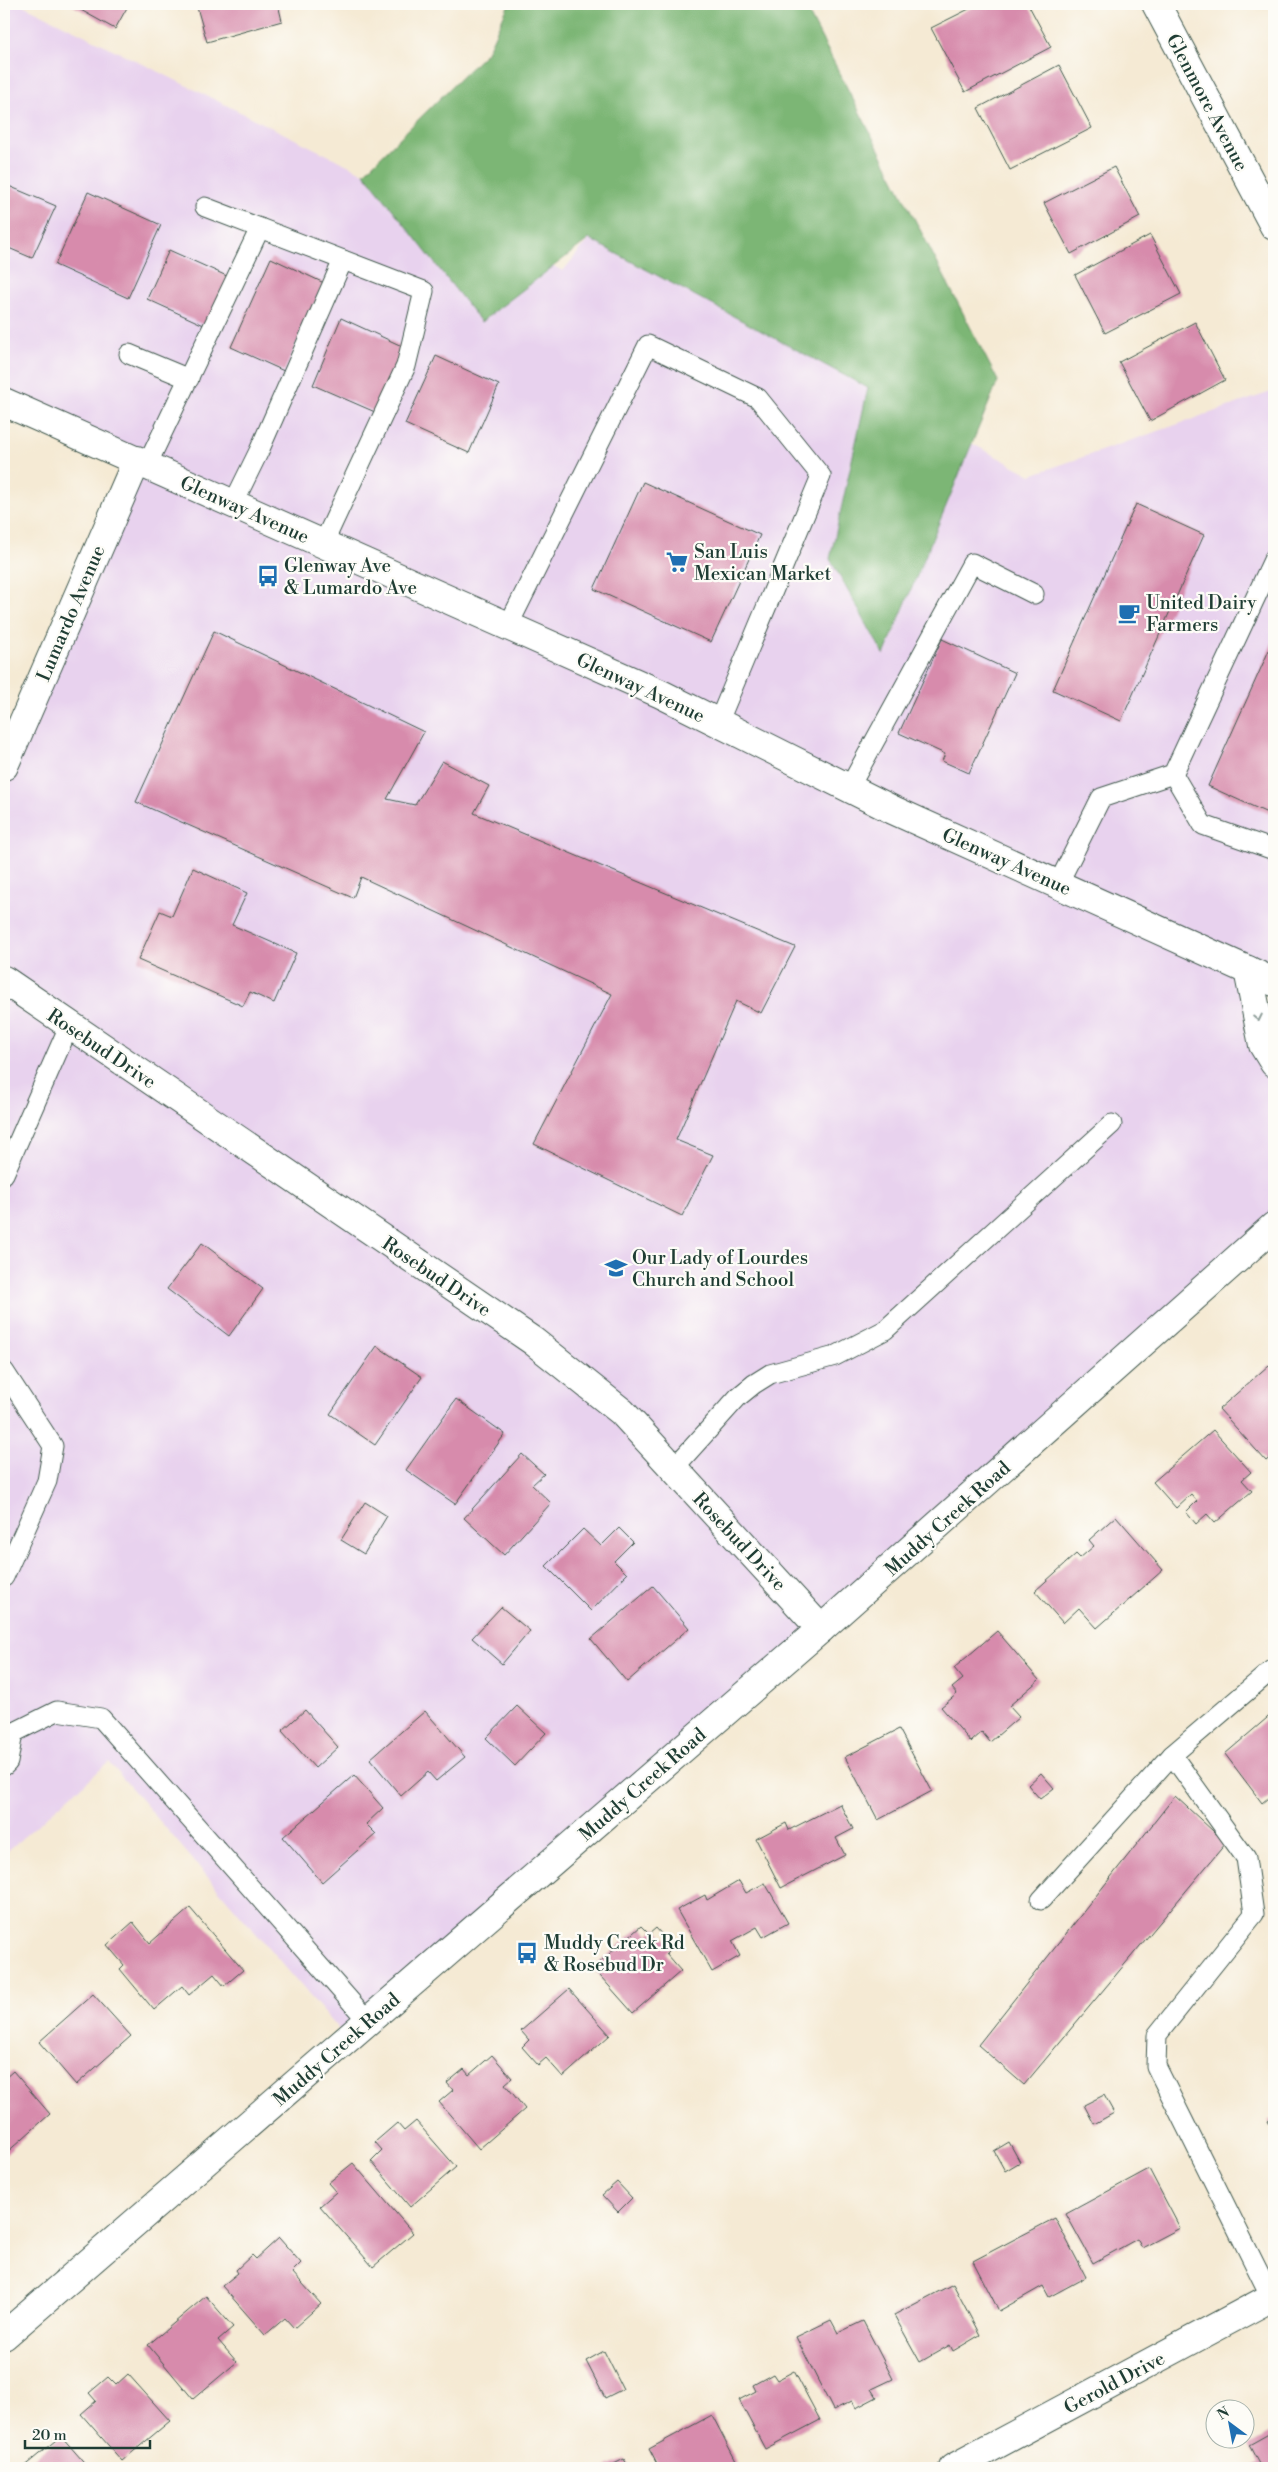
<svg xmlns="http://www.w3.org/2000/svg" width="1278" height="2472" viewBox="0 0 1278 2472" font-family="'Libre Bodoni',serif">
<rect width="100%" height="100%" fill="#fdfcf7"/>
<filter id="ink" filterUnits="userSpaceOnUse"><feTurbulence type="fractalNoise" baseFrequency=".02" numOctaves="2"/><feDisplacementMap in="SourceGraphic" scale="10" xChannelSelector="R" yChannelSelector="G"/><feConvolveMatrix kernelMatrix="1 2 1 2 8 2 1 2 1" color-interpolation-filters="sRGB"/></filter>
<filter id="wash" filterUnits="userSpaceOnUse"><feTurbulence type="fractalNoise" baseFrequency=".0096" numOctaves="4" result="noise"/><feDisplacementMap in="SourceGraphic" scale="20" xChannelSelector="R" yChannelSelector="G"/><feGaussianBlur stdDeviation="1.12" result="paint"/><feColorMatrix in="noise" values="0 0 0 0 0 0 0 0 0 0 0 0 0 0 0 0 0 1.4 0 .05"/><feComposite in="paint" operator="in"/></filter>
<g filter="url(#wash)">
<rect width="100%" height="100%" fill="#f5ead4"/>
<path fill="#e8d2ee" d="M4 4H21L563 271 589 239 1031 475 1274 391V982L1248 971 1274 1063V1226L347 2039 109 1762 4 1854V766L136 460 4 402Z"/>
<path fill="#7bb674" stroke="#4d7a54" d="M509 4H804L998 381 884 655 830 559 868 388 589 239 481 322 364 173 487 52Z"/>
<g id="blocks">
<g fill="#d78bac">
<path d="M70 4H129L115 29Z"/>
<path d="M196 4H278L282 21 207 42Z"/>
<path d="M979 4H1028L1051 47 965 92 931 28Z"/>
<path d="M1059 65 1092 128 1010 170 978 108Z"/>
<path d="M1114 167 1140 217 1071 254 1044 203Z"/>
<path d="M4 184 56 206 32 258 4 246Z"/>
<path d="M88 192 161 225 128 298 55 265Z"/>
<path d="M1150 235 1181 294 1105 333 1075 275Z"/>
<path d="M169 250 229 277 206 326 147 299Z"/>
<path d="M271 258 324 283 284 371 231 347Z"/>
<path d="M341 318 404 347 375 412 313 385Z"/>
<path d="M1195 322 1225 380 1150 421 1119 362Z"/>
<path d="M436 356 499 385 469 453 405 424Z"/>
<path d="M643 482 760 535 711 642 594 589Z"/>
<path d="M1136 504 1204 535 1121 721 1053 690Z"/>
<path d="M214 631 424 732 387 799 415 805 442 761 489 786 474 813 795 947 761 1013 736 1001 676 1140 713 1155 682 1216 534 1144 612 994 361 877 353 898 136 802Z"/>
<path d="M942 639 1015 673 969 773 942 761 945 754 899 733Z"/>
<path d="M1274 639V816L1208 786Z"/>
<path d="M193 868 247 893 232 925 296 953 274 1003 250 992 243 1006 138 960 160 911 172 916Z"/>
<path d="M202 1243 263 1289 229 1336 167 1289Z"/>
<path d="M377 1346 422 1377 375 1445 330 1414Z"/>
<path d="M1269 1365 1274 1370V1454L1266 1461 1219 1409Z"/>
<path d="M456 1399 505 1434 455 1504 406 1470Z"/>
<path d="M1213 1430 1251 1472 1242 1480 1252 1491 1215 1523 1207 1514 1196 1524 1186 1512 1197 1501 1191 1494 1176 1508 1153 1482Z"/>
<path d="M522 1454 544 1474 532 1485 551 1503 504 1555 464 1518Z"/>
<path d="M365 1502 387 1516 364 1554 341 1540Z"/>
<path d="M1116 1516 1163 1570 1097 1628 1079 1608 1063 1623 1035 1591 1076 1554 1080 1558 1094 1546 1089 1540Z"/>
<path d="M619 1528 633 1542 614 1561 627 1574 591 1611 546 1566 583 1529 601 1546Z"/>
<path d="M653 1586 689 1628 627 1682 591 1639Z"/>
<path d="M501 1607 530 1631 502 1664 472 1638Z"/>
<path d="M997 1631 1039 1680 1009 1706 1019 1717 990 1742 982 1732 971 1742 941 1707 957 1694 952 1688 963 1679 954 1668Z"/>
<path d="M517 1706 546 1733 515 1766 486 1738Z"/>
<path d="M305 1710 338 1747 315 1768 282 1731Z"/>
<path d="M425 1711 465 1757 436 1781 428 1772 401 1796 370 1759Z"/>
<path d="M1274 1712V1793L1262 1803 1225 1754Z"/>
<path d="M899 1729 932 1791 878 1820 845 1757Z"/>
<path d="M1041 1773 1054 1788 1040 1799 1028 1785Z"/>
<path d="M354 1775 383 1808 366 1824 376 1834 322 1882 283 1837Z"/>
<path d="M1175 1796 1226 1843 1024 2085 978 2045Z"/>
<path d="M840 1804 853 1829 836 1838 845 1855 781 1888 756 1839 786 1823 789 1830Z"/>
<path d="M739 1881 746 1893 765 1883 788 1923 763 1937 757 1927 732 1941 740 1956 712 1972 677 1910 705 1895 707 1900Z"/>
<path d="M190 1908 243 1970 224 1986 214 1974 189 1995 182 1986 154 2010 120 1969 124 1965 107 1945 133 1922 150 1943Z"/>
<path d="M641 1926 649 1934 656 1928 673 1947 666 1954 681 1971 633 2013 593 1968Z"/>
<path d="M569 1989 610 2035 563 2077 546 2058 538 2065 522 2047 529 2040 521 2031Z"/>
<path d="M93 1994 131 2036 76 2085 39 2042Z"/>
<path d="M492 2055 512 2078 505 2084 525 2109 479 2149 439 2102 453 2090 447 2083 464 2069 469 2075Z"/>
<path d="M13 2071 50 2114 4 2155V2079Z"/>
<path d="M1104 2095 1114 2113 1094 2124 1084 2105Z"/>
<path d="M1274 2118V2132L1268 2121Z"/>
<path d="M416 2121 456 2167 410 2207 371 2161 382 2150 375 2142 397 2123 404 2131Z"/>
<path d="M1009 2142 1020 2162 1005 2171 994 2151Z"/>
<path d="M353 2163 413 2233 373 2267 320 2206 336 2192 328 2183Z"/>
<path d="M1149 2169 1180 2228 1142 2248 1137 2239 1093 2263 1066 2214Z"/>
<path d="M617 2182 632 2198 618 2212 602 2195Z"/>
<path d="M1055 2218 1086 2277 1049 2297 1043 2286 999 2311 973 2261Z"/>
<path d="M279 2238 301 2263 292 2272 321 2304 294 2328 285 2318 265 2335 222 2286 238 2273 236 2270 252 2255 256 2259Z"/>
<path d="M953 2284 980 2335 953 2351 950 2345 920 2362 894 2315Z"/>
<path d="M206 2296 233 2327 218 2340 237 2362 193 2399 148 2345Z"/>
<path d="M831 2320 838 2333 863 2321 893 2379 872 2389 877 2397 856 2408 852 2401 833 2410 796 2337Z"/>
<path d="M604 2351 623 2389 605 2398 586 2361Z"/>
<path d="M794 2371 820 2420 765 2449 739 2400 756 2391 753 2385 773 2374 777 2380Z"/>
<path d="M128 2374 170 2421 122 2461 81 2414 96 2401 89 2393 108 2377 116 2385Z"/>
<path d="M712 2415 737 2463 727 2468H659L649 2449Z"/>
<path d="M1274 2431V2468H1250L1259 2464 1249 2445Z"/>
<path d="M61 2436 89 2468H22Z"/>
<path d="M624 2459 629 2468H606Z"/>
</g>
</g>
</g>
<g filter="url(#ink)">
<use href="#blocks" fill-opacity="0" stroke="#3f574c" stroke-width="1"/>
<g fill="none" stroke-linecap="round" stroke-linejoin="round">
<g stroke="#3f574c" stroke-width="21">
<g id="lane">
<path d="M205 207 424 291 406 366 323 544"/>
<path d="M129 354 189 379"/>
<path d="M147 465 260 228"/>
<path d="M233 504 259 451 343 260"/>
<path d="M508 626 648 345 758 398 821 476 718 723"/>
<path d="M1173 774 1203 825 1274 850"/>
<path d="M849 788 972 563 1034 594"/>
<path d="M1058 884 1101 798 1173 774 1274 558"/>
<path d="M4 1174 69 1026"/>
<path d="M4 1371 53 1446 47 1481 4 1577"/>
<path d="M673 1469 738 1397 754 1384 770 1374 835 1356 885 1330 1112 1124"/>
<path d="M4 1731 13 1733 57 1711 101 1718 368 2021"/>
<path d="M4 1766 8 1762 13 1733"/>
<path d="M1041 1900 1172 1755"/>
<path d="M1271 2297 1156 2066 1157 2035 1254 1914 1246 1858 1172 1755 1274 1668"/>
</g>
</g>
<g stroke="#3f574c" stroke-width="30">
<g id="street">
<path d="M4 766 137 460"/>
<path d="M4 980 533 1341 622 1412 821 1629"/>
<path d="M953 2468 1274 2296"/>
</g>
</g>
<g stroke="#3f574c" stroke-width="30">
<g id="secondary">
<path d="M1156 4 1274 226"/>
<path d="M4 2336 821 1629 1274 1226"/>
</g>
</g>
<g stroke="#3f574c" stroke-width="30">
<g id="primary">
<path d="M4 402 661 694 893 810 1274 982"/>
<path d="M1248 970 1263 1045 1274 1063"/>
</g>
</g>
<use href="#lane" stroke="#fff" stroke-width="19"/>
<use href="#street" stroke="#fff" stroke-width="28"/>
<use href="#secondary" stroke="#fff" stroke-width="28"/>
<use href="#primary" stroke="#fff" stroke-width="28"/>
</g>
<defs><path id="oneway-chevron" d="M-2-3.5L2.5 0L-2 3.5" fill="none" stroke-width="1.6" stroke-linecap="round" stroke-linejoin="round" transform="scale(1.25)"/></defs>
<use stroke="#8f9e9a" href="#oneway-chevron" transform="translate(1258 1018) rotate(78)"/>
</g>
<defs>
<g id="supermarket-bare" transform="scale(1.725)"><path d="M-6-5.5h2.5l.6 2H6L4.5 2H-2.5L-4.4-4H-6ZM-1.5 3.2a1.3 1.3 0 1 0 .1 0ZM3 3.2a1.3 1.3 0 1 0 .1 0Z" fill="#1f6fb2" stroke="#fdfcf7" stroke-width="2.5" paint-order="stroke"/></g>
<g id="bus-bare" transform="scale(1.725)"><path d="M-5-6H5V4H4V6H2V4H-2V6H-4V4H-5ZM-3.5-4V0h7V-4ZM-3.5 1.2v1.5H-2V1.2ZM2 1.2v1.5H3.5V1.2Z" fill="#1f6fb2" stroke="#fdfcf7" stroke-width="2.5" paint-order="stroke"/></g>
<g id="cafe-bare" transform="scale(1.725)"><path d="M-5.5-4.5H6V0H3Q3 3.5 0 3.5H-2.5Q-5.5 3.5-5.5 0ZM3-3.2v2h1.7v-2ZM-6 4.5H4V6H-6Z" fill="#1f6fb2" stroke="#fdfcf7" stroke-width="2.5" paint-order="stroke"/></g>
<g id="school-bare" transform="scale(1.725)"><path d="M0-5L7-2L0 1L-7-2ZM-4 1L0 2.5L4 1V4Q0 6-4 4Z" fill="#1f6fb2" stroke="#fdfcf7" stroke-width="2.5" paint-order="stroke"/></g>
</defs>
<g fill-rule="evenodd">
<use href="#supermarket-bare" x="677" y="562"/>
<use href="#bus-bare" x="268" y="576"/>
<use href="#cafe-bare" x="1129" y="613"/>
<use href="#school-bare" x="616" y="1268"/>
<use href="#bus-bare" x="527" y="1953"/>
</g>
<g text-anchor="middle" stroke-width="4.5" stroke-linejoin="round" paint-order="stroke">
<g font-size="19" fill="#1f3d34" stroke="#fdfcf7">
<text transform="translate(1208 102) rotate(62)" y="7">Glenmore Avenue</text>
<text transform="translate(245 509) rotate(24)" y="7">Glenway Avenue</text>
<text transform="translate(70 613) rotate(-67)" y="7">Lumardo Avenue</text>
<text transform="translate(641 687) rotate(25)" y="7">Glenway Avenue</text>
<text transform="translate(1007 861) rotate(24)" y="7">Glenway Avenue</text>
<text transform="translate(102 1048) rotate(34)" y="7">Rosebud Drive</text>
<text transform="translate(437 1276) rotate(34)" y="7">Rosebud Drive</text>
<text transform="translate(947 1518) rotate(-42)" y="7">Muddy Creek Road</text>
<text transform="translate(740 1541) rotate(47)" y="7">Rosebud Drive</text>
<text transform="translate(642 1784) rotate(-41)" y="7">Muddy Creek Road</text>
<text transform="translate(336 2049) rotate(-41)" y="7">Muddy Creek Road</text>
<text transform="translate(1114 2382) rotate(-28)" y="7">Gerold Drive</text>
</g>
<g font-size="19" fill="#1f3d34" stroke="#fdfcf7" text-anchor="start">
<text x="694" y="558">San Luis<tspan x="694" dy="22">Mexican Market</tspan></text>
<text x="284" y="572">Glenway Ave<tspan x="284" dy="22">&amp; Lumardo Ave</tspan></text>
<text x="1146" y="609">United Dairy<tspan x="1146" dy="22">Farmers</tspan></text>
<text x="632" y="1264">Our Lady of Lourdes<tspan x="632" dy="22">Church and School</tspan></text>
<text x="544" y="1949">Muddy Creek Rd<tspan x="544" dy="22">&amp; Rosebud Dr</tspan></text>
</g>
</g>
<rect width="1278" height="2472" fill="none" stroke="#fdfcf7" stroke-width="20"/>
<g transform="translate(1230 2424) rotate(328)"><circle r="24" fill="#fdfcf7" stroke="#a4b0a9"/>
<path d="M0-4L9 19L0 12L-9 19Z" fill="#1f6fb2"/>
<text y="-8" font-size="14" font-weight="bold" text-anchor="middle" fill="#1f3d34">N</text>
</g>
<path d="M25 2440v8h125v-8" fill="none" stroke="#1f3d34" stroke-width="2.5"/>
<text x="32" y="2440" font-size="15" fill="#1f3d34" stroke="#fdfcf7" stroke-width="4" paint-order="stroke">20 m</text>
</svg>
